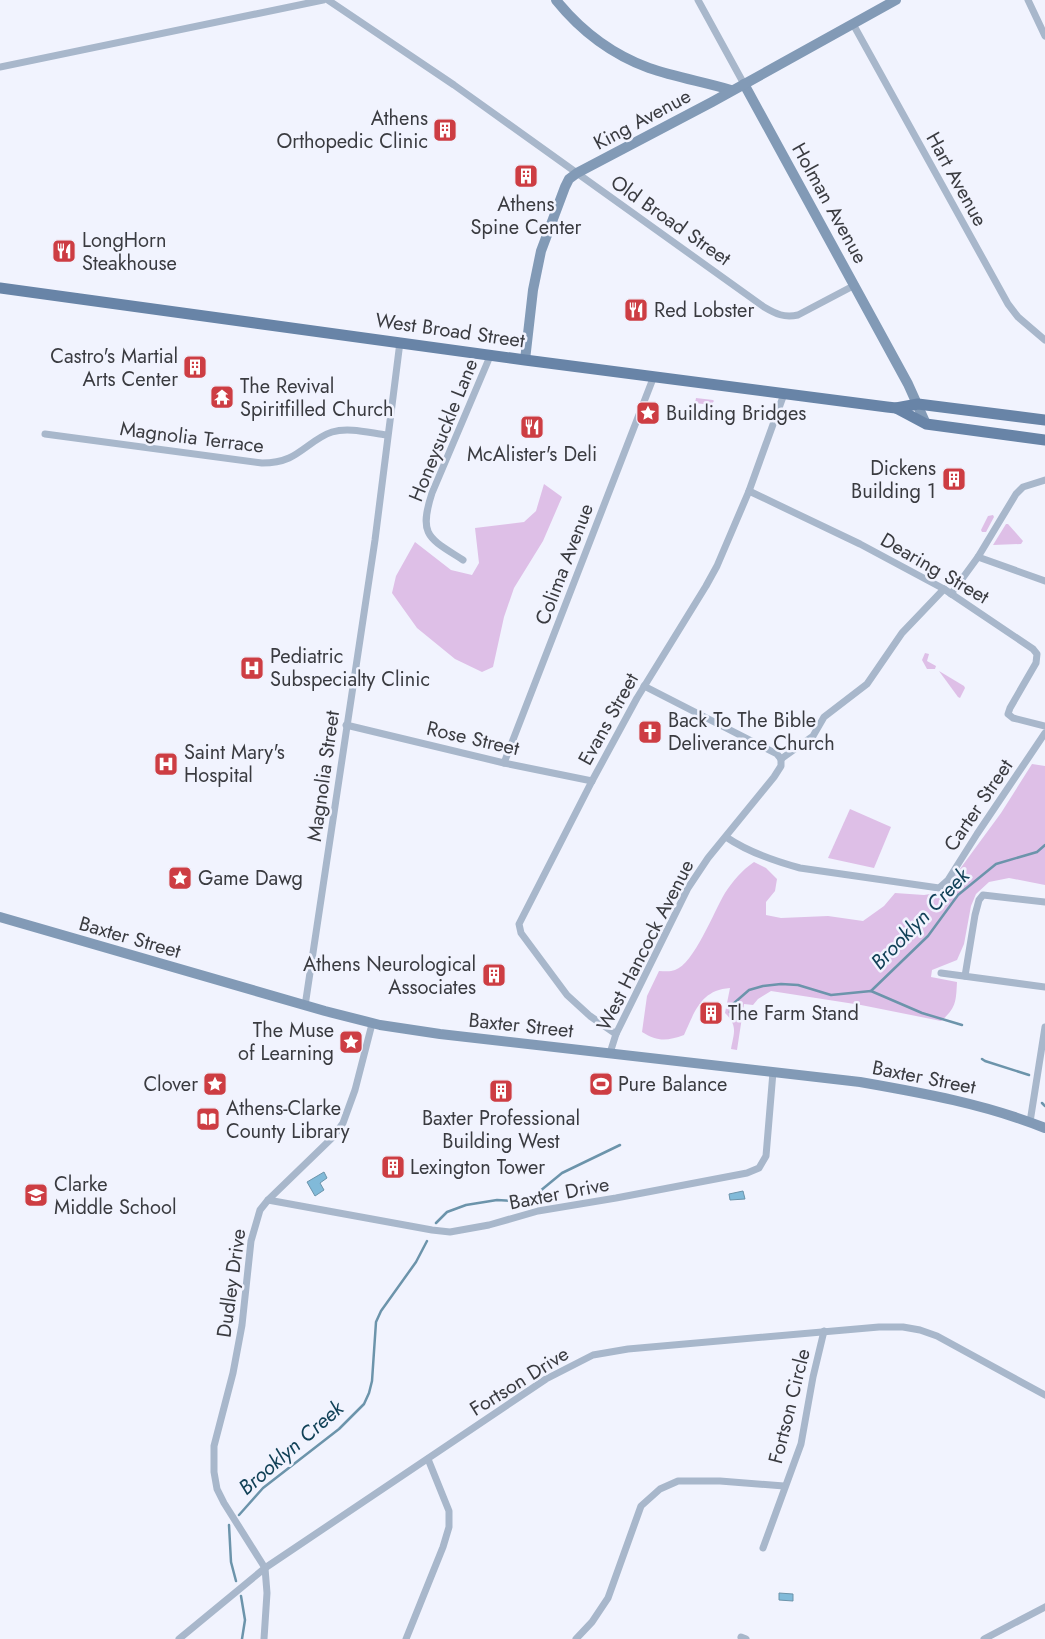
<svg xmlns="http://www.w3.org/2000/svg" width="1045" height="1639" viewBox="0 0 1045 1639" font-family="Jost,sans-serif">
<rect width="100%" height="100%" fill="#f1f3fe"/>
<g fill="#debfe7">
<path d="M696 398 713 400 714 401 711 405 695 403Z"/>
<path d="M544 484 562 497 543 541 514 588 504 617 493 667 482 672 455 659 417 628 392 593 396 576 415 542 451 570 472 575 479 563 475 528 524 522 536 511Z"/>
<path d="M993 515 994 517 986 532H982L981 530 988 516Z"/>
<path d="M1006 524H1008L1023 541 1021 544 993 545Z"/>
<path d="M925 653 929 654 927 661 936 666 935 669H927L922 660Z"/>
<path d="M939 671 964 686 965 688 960 698 958 697Z"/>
<path d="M1032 764 1045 766V885L1009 878 989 882 976 894 971 906 964 944 957 960 932 970 931 977 957 982C956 1002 956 1008 941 1021L861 1005 771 991 758 999 753 1005 744 1004 737 1050 731 1049C734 1032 738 1026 725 1013L730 988C701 990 695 1011 684 1035 667 1041 658 1042 642 1032L647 996 659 971C664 971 670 972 675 970 694 964 714 911 725 893 733 881 742 870 754 862L766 868 777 879 775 891 766 902V915L781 918 828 916 863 921 884 906 895 893 924 895 943 892 1001 813Z"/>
<path d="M850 809 891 827 874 868 828 858Z"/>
</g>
<g fill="#81bad9" stroke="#6c94ab">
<path d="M324 1172 327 1178 320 1183 324 1190 315 1196 307 1182Z"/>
<path d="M743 1191 745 1199 730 1200 729 1194Z"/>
<path d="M779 1593 793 1594V1601L779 1600Z"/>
</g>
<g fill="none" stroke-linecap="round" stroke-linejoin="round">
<g stroke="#6c94ab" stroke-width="2.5">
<path d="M871 991 928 936 958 895 996 864 1037 852 1045 845"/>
<path d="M730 1012 733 1004 749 990 763 986 781 984 798 985 831 995 871 991 922 1013 962 1025"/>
<path d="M982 1059 985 1061 1029 1075"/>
<path d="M1042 1103 1045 1106"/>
<path d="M436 1223 447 1212 466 1205 497 1200 517 1201 534 1196 562 1173 620 1145"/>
<path d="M239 1515 263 1488 339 1429 364 1404 369 1393 372 1381 376 1322 381 1311 416 1262 427 1241"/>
<path d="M229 1525 231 1562 236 1581"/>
<path d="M241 1596 245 1620 242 1639"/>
</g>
<g stroke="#a8b7cb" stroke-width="7">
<path d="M328 0 454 85 764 307C776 314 784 318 798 315L855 285"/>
<path d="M698 0 744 84"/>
<path d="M1028 0 1045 36"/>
<path d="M853 24 1008 304 1018 317 1045 340"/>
<path d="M0 67 323 0"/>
<path d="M45 434 262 463C271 463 280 462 289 458 304 451 316 437 332 432 349 427 370 433 387 435"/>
<path d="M749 491 860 544 944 589 1033 649 1037 654 1036 663 1010 708 1008 714 1013 718 1045 726"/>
<path d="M978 557 1045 581"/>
<path d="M463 560C429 538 418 536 432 493L491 354"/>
<path d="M951 594 978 557 1016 494 1023 487 1045 480"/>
<path d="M644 686 777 754 781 759"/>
<path d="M346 725 504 763 592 781"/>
<path d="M781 759 813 736 824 717 867 684 902 633 944 589"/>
<path d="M504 763 654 376"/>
<path d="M726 837C748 852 774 861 800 868L939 888 948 880 977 834 1045 733"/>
<path d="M941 973 1045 987"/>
<path d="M965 976 975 915 979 900 983 895 1045 902"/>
<path d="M305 1006 375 540 400 342"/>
<path d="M616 1034 590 1016 567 995 521 933 519 924 592 781 637 698 706 586 717 566 749 491 784 394"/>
<path d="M610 1053 616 1034 688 888 708 858 774 777 781 766V759"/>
<path d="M1030 1122 1045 1027"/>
<path d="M268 1200 432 1230 450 1232 489 1225 538 1211 616 1198 747 1173 759 1168 766 1156 773 1072"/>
<path d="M763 1548 801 1444 813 1377 824 1331"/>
<path d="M741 1637 746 1639"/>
<path d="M179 1639 265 1568 546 1379 593 1355 628 1349 879 1327H903L920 1330 937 1336 1045 1395"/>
<path d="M264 1639 267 1593 265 1568 224 1503 217 1489 214 1472V1446L233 1373 242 1325 251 1241 260 1210 268 1200 333 1137 343 1123 355 1090 372 1024"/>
<path d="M406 1639 443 1547 449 1527V1511L428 1459"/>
<path d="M576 1639 592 1622 608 1598 641 1506 660 1489 678 1481H720L784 1486"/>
<path d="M984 1639 1045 1607"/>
</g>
<g stroke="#829ab6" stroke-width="10">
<path d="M556 0C581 31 611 54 649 68 675 77 704 82 731 90"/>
<path d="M744 84 908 384 926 424"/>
<path d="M525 360 533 290 541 251 565 187 569 179 577 173 712 102 896 0"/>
<path d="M0 917 325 1011 380 1025 440 1034 860 1082C923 1093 985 1104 1045 1128"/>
</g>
<g stroke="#6884a7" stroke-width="11">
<path d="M0 288 525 360 887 407 896 408 918 404 1045 420"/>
<path d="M896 408 926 424 1045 440"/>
</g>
</g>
<defs>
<g id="building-square" transform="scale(1.25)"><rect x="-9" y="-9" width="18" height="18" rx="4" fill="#cd3d43" stroke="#f1f3fe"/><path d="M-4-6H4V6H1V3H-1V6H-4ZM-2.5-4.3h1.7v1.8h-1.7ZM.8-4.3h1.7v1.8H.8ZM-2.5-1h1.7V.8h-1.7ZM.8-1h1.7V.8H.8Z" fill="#fff"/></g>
<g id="restaurant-square" transform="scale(1.25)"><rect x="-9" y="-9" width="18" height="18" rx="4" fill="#cd3d43" stroke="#f1f3fe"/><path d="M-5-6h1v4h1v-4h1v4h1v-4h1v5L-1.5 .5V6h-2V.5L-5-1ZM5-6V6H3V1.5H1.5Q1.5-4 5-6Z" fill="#fff"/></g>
<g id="temple-square" transform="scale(1.25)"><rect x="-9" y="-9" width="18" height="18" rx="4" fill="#cd3d43" stroke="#f1f3fe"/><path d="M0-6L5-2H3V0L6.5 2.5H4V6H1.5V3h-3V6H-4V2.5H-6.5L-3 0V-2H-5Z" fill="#fff"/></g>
<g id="sight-square" transform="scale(1.25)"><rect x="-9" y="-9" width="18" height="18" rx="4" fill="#cd3d43" stroke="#f1f3fe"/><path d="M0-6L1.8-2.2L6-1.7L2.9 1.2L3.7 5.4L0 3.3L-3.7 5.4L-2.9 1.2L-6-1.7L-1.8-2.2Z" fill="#fff"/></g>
<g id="hospital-square" transform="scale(1.25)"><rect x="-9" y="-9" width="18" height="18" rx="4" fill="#cd3d43" stroke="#f1f3fe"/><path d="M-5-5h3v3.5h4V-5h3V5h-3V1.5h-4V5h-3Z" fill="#fff"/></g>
<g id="church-square" transform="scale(1.25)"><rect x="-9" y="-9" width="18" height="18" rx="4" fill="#cd3d43" stroke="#f1f3fe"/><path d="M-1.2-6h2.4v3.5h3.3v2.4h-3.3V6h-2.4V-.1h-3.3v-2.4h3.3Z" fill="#fff"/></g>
<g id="stadium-square" transform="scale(1.25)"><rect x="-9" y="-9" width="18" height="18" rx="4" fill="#cd3d43" stroke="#f1f3fe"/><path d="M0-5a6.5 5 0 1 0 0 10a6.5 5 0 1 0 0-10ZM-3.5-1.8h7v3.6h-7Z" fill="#fff"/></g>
<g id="library-square" transform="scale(1.25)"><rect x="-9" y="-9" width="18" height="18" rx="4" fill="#cd3d43" stroke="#f1f3fe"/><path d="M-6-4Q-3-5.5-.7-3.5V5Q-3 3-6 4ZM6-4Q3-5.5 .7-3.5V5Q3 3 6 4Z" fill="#fff"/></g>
<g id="school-square" transform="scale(1.25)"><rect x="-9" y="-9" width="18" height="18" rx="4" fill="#cd3d43" stroke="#f1f3fe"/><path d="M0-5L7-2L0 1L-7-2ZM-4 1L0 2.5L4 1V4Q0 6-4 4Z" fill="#fff"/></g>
</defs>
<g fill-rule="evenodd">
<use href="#building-square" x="445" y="130"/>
<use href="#building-square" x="526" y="176"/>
<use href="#restaurant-square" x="64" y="251"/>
<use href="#restaurant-square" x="636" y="310"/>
<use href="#building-square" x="195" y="367"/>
<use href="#temple-square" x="222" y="397"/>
<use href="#sight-square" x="648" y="413"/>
<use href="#restaurant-square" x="532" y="427"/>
<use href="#building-square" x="954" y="479"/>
<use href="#hospital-square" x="252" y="668"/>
<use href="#church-square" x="650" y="732"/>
<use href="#hospital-square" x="166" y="764"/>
<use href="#sight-square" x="180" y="878"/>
<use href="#building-square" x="494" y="975"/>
<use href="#building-square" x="711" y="1013"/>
<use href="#sight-square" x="351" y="1042"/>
<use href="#sight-square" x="215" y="1084"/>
<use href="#stadium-square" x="601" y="1084"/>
<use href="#building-square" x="501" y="1091"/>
<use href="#library-square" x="208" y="1119"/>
<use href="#building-square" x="393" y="1167"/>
<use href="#school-square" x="36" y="1195"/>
</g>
<g text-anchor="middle" stroke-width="5" stroke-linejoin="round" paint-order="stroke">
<g font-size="20" fill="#3a3b40" stroke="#f1f3fe" text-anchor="start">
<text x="428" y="125" text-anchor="end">Athens<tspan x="428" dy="23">Orthopedic Clinic</tspan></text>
<text x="526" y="211" text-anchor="middle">Athens<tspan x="526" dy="23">Spine Center</tspan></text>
<text x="82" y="247">LongHorn<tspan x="82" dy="23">Steakhouse</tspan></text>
<text x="654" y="317">Red Lobster</text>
<text x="178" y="363" text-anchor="end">Castro's Martial<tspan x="178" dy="23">Arts Center</tspan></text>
<text x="240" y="393">The Revival<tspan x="240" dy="23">Spiritfilled Church</tspan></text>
<text x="666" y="420">Building Bridges</text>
<text x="532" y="461" text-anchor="middle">McAlister's Deli</text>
<text x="936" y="475" text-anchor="end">Dickens<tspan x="936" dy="23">Building 1</tspan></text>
<text x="270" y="663">Pediatric<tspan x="270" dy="23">Subspecialty Clinic</tspan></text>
<text x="668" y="727">Back To The Bible<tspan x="668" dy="23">Deliverance Church</tspan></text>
<text x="184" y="759">Saint Mary's<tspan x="184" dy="23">Hospital</tspan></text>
<text x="198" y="885">Game Dawg</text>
<text x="476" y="971" text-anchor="end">Athens Neurological<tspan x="476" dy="23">Associates</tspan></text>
<text x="728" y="1020">The Farm Stand</text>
<text x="334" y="1037" text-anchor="end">The Muse<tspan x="334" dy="23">of Learning</tspan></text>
<text x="198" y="1091" text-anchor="end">Clover</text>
<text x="618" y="1091">Pure Balance</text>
<text x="226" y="1115">Athens-Clarke<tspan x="226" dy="23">County Library</tspan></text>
<text x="501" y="1125" text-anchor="middle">Baxter Professional<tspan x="501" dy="23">Building West</tspan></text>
<text x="410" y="1174">Lexington Tower</text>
<text x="54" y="1191">Clarke<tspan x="54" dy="23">Middle School</tspan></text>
</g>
<g font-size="20" fill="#3a3b40" stroke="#f1f3fe">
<text transform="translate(642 119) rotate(-28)" y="7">King Avenue</text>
<text transform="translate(957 179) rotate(61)" y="7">Hart Avenue</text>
<text transform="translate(830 203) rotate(61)" y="7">Holman Avenue</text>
<text transform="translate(671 220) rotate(35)" y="7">Old Broad Street</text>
<text transform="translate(450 330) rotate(8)" y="7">West Broad Street</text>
<text transform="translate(443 430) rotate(-68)" y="7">Honeysuckle Lane</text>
<text transform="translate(192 437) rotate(7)" y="7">Magnolia Terrace</text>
<text transform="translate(564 564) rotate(-69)" y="7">Colima Avenue</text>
<text transform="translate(935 568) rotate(30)" y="7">Dearing Street</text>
<text transform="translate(608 719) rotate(-61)" y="7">Evans Street</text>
<text transform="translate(473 738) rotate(13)" y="7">Rose Street</text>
<text transform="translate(323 776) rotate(-82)" y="7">Magnolia Street</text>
<text transform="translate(978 805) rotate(-56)" y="7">Carter Street</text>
<text transform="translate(130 937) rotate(16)" y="7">Baxter Street</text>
<text transform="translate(645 945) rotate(-63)" y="7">West Hancock Avenue</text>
<text transform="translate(521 1025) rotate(6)" y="7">Baxter Street</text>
<text transform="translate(924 1077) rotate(11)" y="7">Baxter Street</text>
<text transform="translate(559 1193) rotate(-11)" y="7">Baxter Drive</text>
<text transform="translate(231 1283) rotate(-82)" y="7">Dudley Drive</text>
<text transform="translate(519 1381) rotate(-32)" y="7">Fortson Drive</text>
<text transform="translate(789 1406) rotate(-76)" y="7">Fortson Circle</text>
</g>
<g font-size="21" font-style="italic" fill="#114157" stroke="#f1f3fe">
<text transform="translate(920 919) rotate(-46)" y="7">Brooklyn Creek</text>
<text transform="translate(291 1448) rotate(-41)" y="7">Brooklyn Creek</text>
</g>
</g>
</svg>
